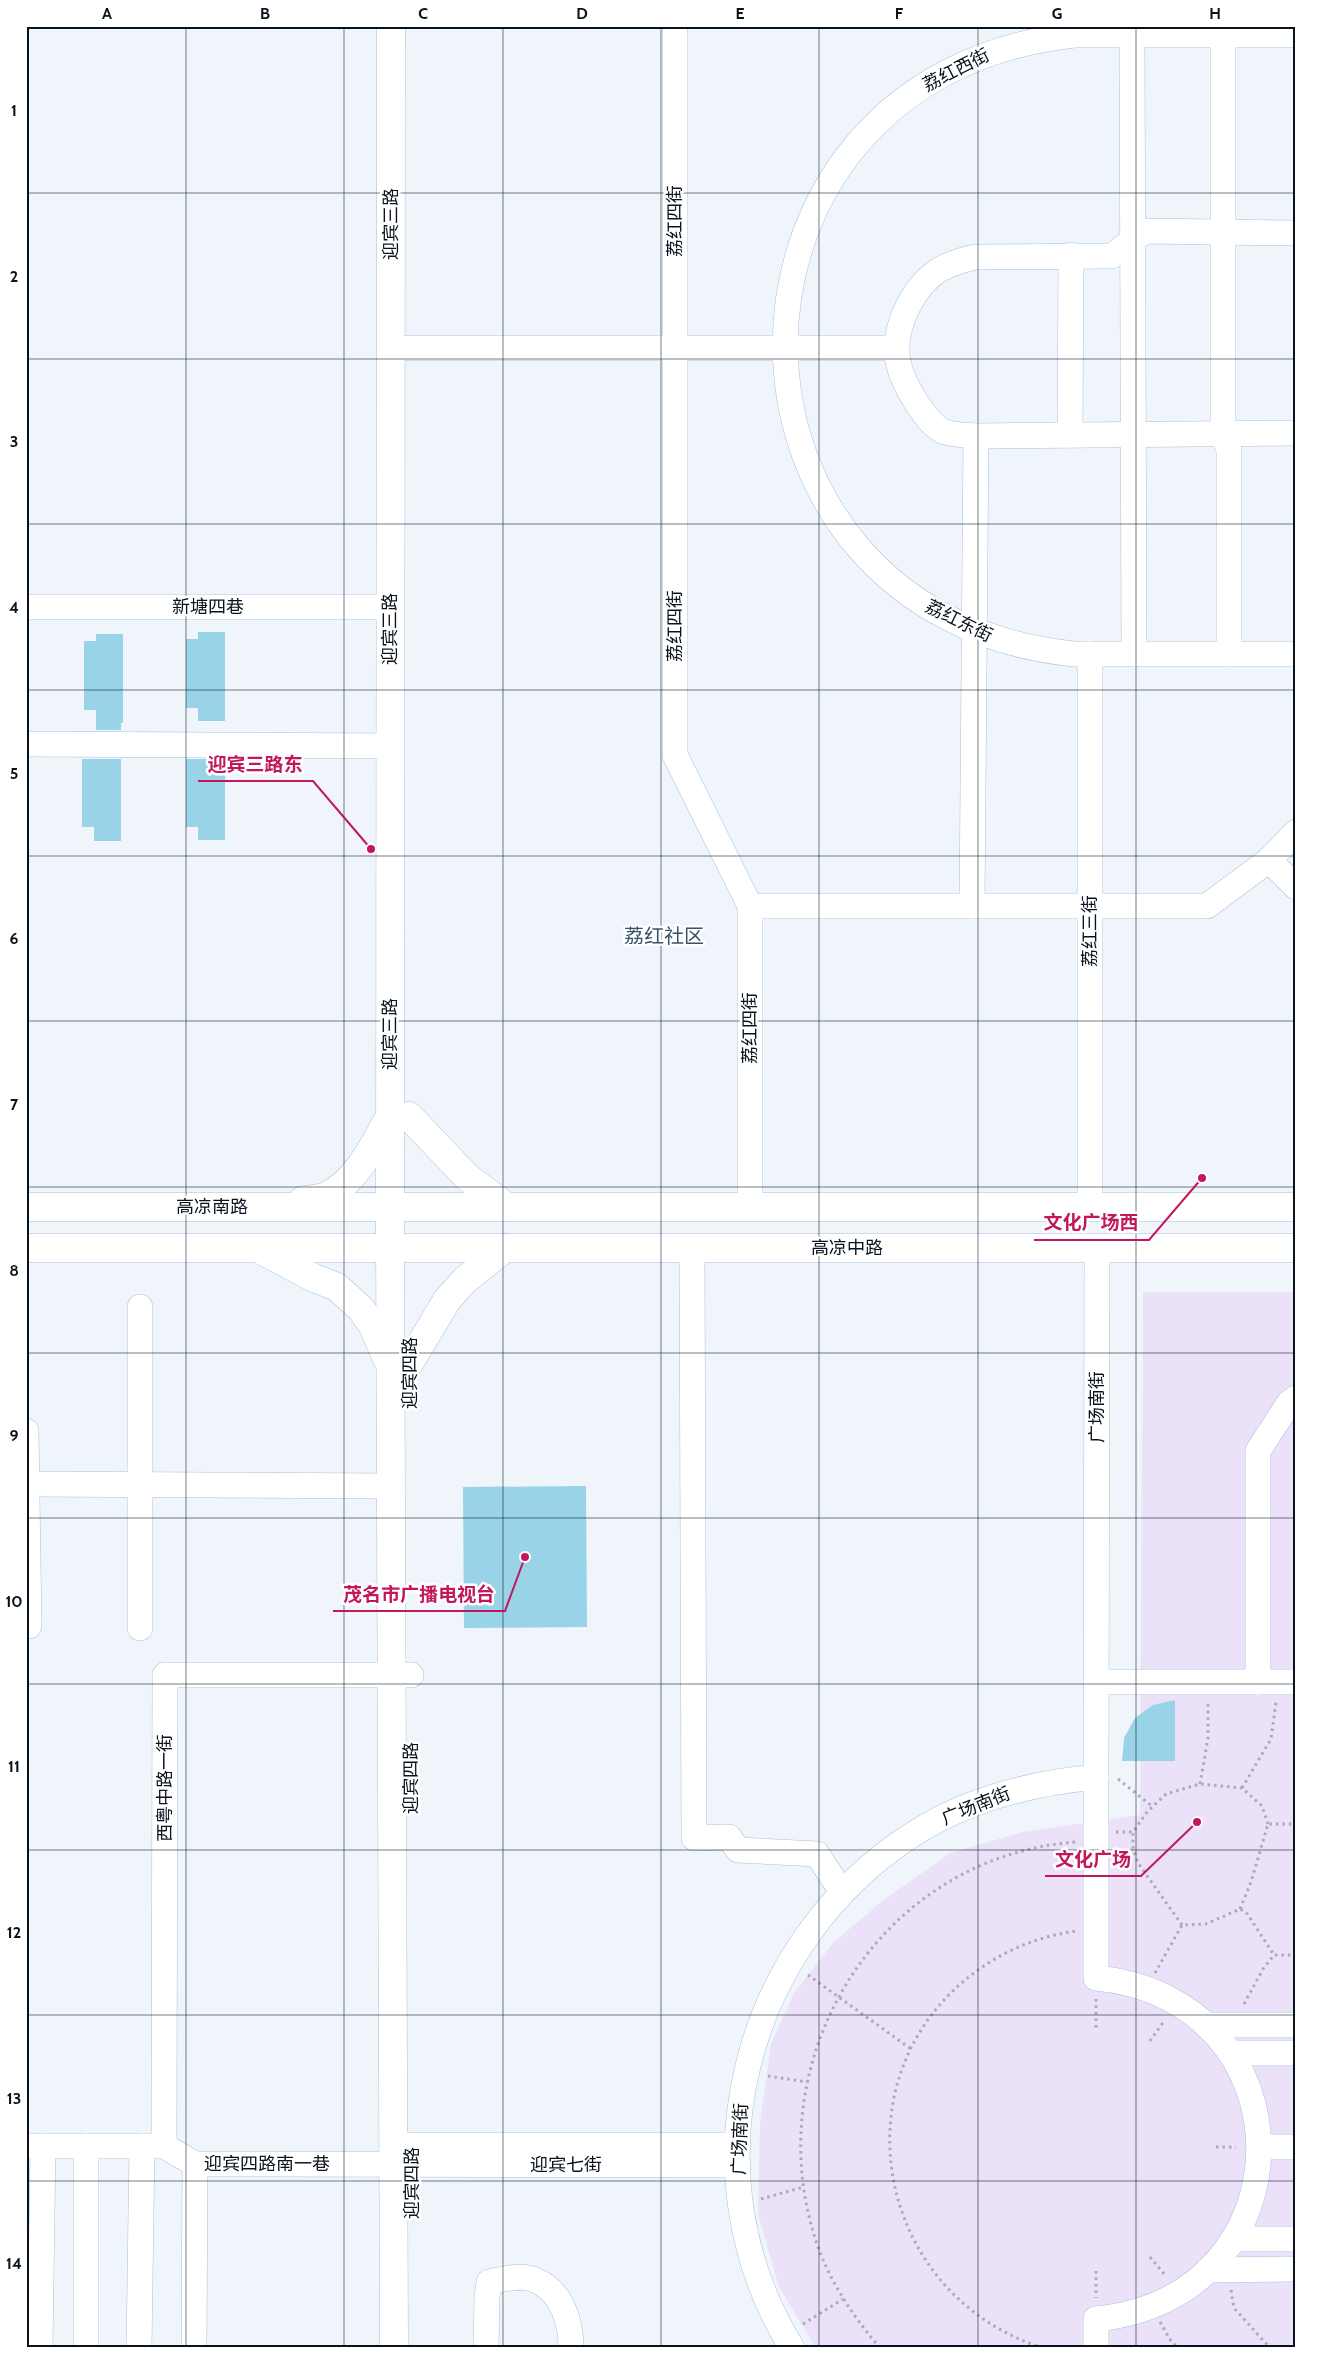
<svg xmlns="http://www.w3.org/2000/svg" width="1322" height="2374" viewBox="0 0 1322 2374" font-family="Cabin,'Noto Sans SC',sans-serif">
<rect width="100%" height="100%" fill="#eff5fb"/>
<path fill="#ebe1f9" d="M1143 1292H1296V2348H816L779 2287 758 2214 760 2123 771 2044 794 1993 834 1942 881 1902 950 1853 1023 1832 1140 1815Z"/>
<g fill="#98d3e8">
<path d="M198 632H225V721H198V708H186V639H198Z"/>
<path d="M96 634H123V723H121V730H96V710H84V641H96Z"/>
<path d="M82 759H121V841H94V827H82Z"/>
<path d="M186 759H225V840H198V827H186Z"/>
<path d="M586 1486 587 1627 464 1628 463 1487Z"/>
<path d="M1175 1700V1761H1122L1124 1738 1135 1718 1153 1705Z"/>
</g>
<g fill="none" stroke-linecap="round" stroke-linejoin="round">
<g stroke="#a7c2dd" stroke-width="26">
<g id="minor">
<path d="M675 26V755L750 906V1207"/>
<path d="M1132 35 1134 654"/>
<path d="M1223 35V434L1229 450V654"/>
<path d="M1296 35H1074C688 77 690 615 1074 654H1296"/>
<path d="M1296 233 1145 231 1112 256 975 257C962 260 951 263 939 270 915 285 895 323 897 353 898 371 907 387 916 402 923 412 933 428 945 432 954 435 966 435 976 436L1296 433"/>
<path d="M409 348H897"/>
<path d="M1070 435 1071 255"/>
<path d="M26 607H390"/>
<path d="M1090 654V1207"/>
<path d="M26 744 390 746"/>
<path d="M1269 860 1296 887"/>
<path d="M750 906H1207L1269 860 1296 832"/>
<path d="M972 906 976 436"/>
<path d="M692 1248 694 1838 729 1837 738 1850 817 1854 842 1892"/>
<path d="M140 1307V1628"/>
<path d="M26 1431 29 1626"/>
<path d="M26 1484 391 1486"/>
<path d="M1096 1682H1296"/>
<path d="M1258 1682V1451L1289 1403 1296 1398"/>
<path d="M1096 1777V1978C1313 1999 1313 2298 1096 2319V2348"/>
<path d="M1206 2025H1296"/>
<path d="M1231 2053H1296"/>
<path d="M393 2145H738"/>
<path d="M26 2146H164L195 2164 738 2165"/>
<path d="M86 2146V2348"/>
<path d="M164 2146 165 1675H411"/>
<path d="M1260 2147H1296"/>
<path d="M1233 2239H1296"/>
<path d="M1208 2270 1296 2269"/>
<path d="M40 2348 43 2146"/>
<path d="M139 2348 142 2146"/>
<path d="M194 2348 195 2164"/>
<path d="M486 2348 487 2297 489 2282C503 2279 522 2274 535 2280 562 2291 571 2322 571 2348"/>
<path d="M792 2348C683 2172 743 1942 915 1833 970 1798 1032 1783 1096 1777L1097 1248"/>
</g>
</g>
<g stroke="#a7c2dd" stroke-width="29">
<g id="major">
<path d="M391 26 390 1231 394 2348"/>
<path d="M409 1116 467 1177 507 1207"/>
<path d="M303 1200C310 1199 320 1199 326 1196 356 1183 375 1143 390 1116"/>
<path d="M26 1207H1296"/>
<path d="M26 1248H1296"/>
<path d="M261 1250 314 1278 337 1287 361 1309 373 1326 386 1357"/>
<path d="M410 1362 447 1300 464 1281 505 1248"/>
</g>
</g>
<g stroke="#a6adb4" stroke-width="3" stroke-dasharray="2.5 4" stroke-linecap="butt">
<path d="M1118 1779 1153 1807"/>
<path d="M1200 1784 1208 1738V1703"/>
<path d="M1242 1788 1271 1739 1276 1702"/>
<path d="M1116 1832H1133"/>
<path d="M1240 1909 1251 1882 1268 1824H1296"/>
<path d="M1182 1925 1138 1863 1133 1848V1832L1147 1812 1166 1794 1200 1784 1242 1788 1262 1806 1268 1824"/>
<path d="M1155 1973 1182 1925 1206 1924 1240 1909 1246 1912 1274 1955"/>
<path d="M808 1975 911 2049"/>
<path d="M1096 1999V2028"/>
<path d="M1244 2004 1263 1969 1274 1955H1296"/>
<path d="M1150 2041 1164 2021"/>
<path d="M768 2076 807 2082"/>
<path d="M1216 2147H1236"/>
<path d="M761 2199 804 2187"/>
<path d="M1150 2257 1165 2275"/>
<path d="M1096 2271V2298"/>
<path d="M1231 2290 1234 2308 1270 2348"/>
<path d="M1160 2322 1171 2341 1178 2348"/>
<path d="M803 2324 843 2299"/>
<path d="M880 2348C852 2315 828 2279 815 2238 757 2055 882 1856 1076 1842"/>
<path d="M1043 2348C875 2295 833 2074 978 1970 1007 1949 1041 1936 1076 1931"/>
<path d="M1292 2348 1296 2347"/>
</g>
<use href="#minor" stroke="#fff" stroke-width="25"/>
<use href="#major" stroke="#fff" stroke-width="28"/>
</g>
<path fill="none" stroke="#09131d" stroke-width="1" stroke-opacity="0.55" d="M186 26V2348M344 26V2348M503 26V2348M661 26V2348M819 26V2348M978 26V2348M1136 26V2348M26 193H1296M26 359H1296M26 524H1296M26 690H1296M26 856H1296M26 1021H1296M26 1187H1296M26 1353H1296M26 1518H1296M26 1684H1296M26 1850H1296M26 2015H1296M26 2181H1296"/>
<g text-anchor="middle" stroke-width="5" stroke-linejoin="round" paint-order="stroke">
<g font-size="18" fill="#09131d" stroke="#fff">
<text transform="translate(956 70) rotate(-27)" y="6">荔红西街</text>
<text transform="translate(675 221) rotate(-90)" y="6">荔红四街</text>
<text transform="translate(391 224) rotate(-90)" y="6">迎宾三路</text>
<text x="208" y="613">新塘四巷</text>
<text transform="translate(959 621) rotate(26)" y="6">荔红东街</text>
<text transform="translate(675 626) rotate(-90)" y="6">荔红四街</text>
<text transform="translate(390 629) rotate(-90)" y="6">迎宾三路</text>
<text transform="translate(1090 931) rotate(-90)" y="6">荔红三街</text>
<text transform="translate(750 1028) rotate(-90)" y="6">荔红四街</text>
<text transform="translate(390 1034) rotate(-90)" y="6">迎宾三路</text>
<text x="212" y="1213">高凉南路</text>
<text x="847" y="1254">高凉中路</text>
<text transform="translate(410 1373) rotate(-90)" y="6">迎宾四路</text>
<text transform="translate(1097 1407) rotate(-90)" y="6">广场南街</text>
<text transform="translate(411 1778) rotate(-90)" y="6">迎宾四路</text>
<text transform="translate(165 1788) rotate(-90)" y="6">西粤中路一街</text>
<text transform="translate(976 1806) rotate(-22)" y="6">广场南街</text>
<text transform="translate(740 2139) rotate(-88)" y="6">广场南街</text>
<text x="267" y="2170">迎宾四路南一巷</text>
<text x="566" y="2171">迎宾七街</text>
<text transform="translate(412 2183) rotate(-90)" y="6">迎宾四路</text>
</g>
<g font-size="20" fill="#3a526a" stroke="#fff">
<text x="664" y="943">荔红社区</text>
</g>
</g>
<path fill="none" stroke="#c2185b" stroke-width="2" d="M371 849L313 781H198M1202 1178L1149 1240H1034M525 1557L505 1611H333M1197 1822L1141 1876H1045"/>
<g fill="#c2185b" stroke="#fff" stroke-width="2">
<circle cx="371" cy="849" r="5"/>
<circle cx="1202" cy="1178" r="5"/>
<circle cx="525" cy="1557" r="5"/>
<circle cx="1197" cy="1822" r="5"/>
</g>
<g font-size="19" text-anchor="middle" font-weight="bold" fill="#c2185b" stroke="#fff" stroke-width="5" stroke-linejoin="round" paint-order="stroke">
<text x="255" y="771">迎宾三路东</text>
<text x="1091" y="1229">文化广场西</text>
<text x="419" y="1601">茂名市广播电视台</text>
<text x="1093" y="1866">文化广场</text>
</g>
<rect width="1322" height="2374" fill="none" stroke="#ffffff" stroke-width="55"/>
<rect x="28" y="28" width="1266" height="2318" fill="none" stroke="#09131d" stroke-width="2"/>
<g font-size="16" text-anchor="middle" font-weight="bold" fill="#09131d">
<text x="107" y="19">A</text>
<text x="265" y="19">B</text>
<text x="423" y="19">C</text>
<text x="582" y="19">D</text>
<text x="740" y="19">E</text>
<text x="899" y="19">F</text>
<text x="1057" y="19">G</text>
<text x="1215" y="19">H</text>
<text x="14" y="116">1</text>
<text x="14" y="282">2</text>
<text x="14" y="447">3</text>
<text x="14" y="613">4</text>
<text x="14" y="779">5</text>
<text x="14" y="944">6</text>
<text x="14" y="1110">7</text>
<text x="14" y="1276">8</text>
<text x="14" y="1441">9</text>
<text x="14" y="1607">10</text>
<text x="14" y="1772">11</text>
<text x="14" y="1938">12</text>
<text x="14" y="2104">13</text>
<text x="14" y="2269">14</text>
</g>
</svg>
